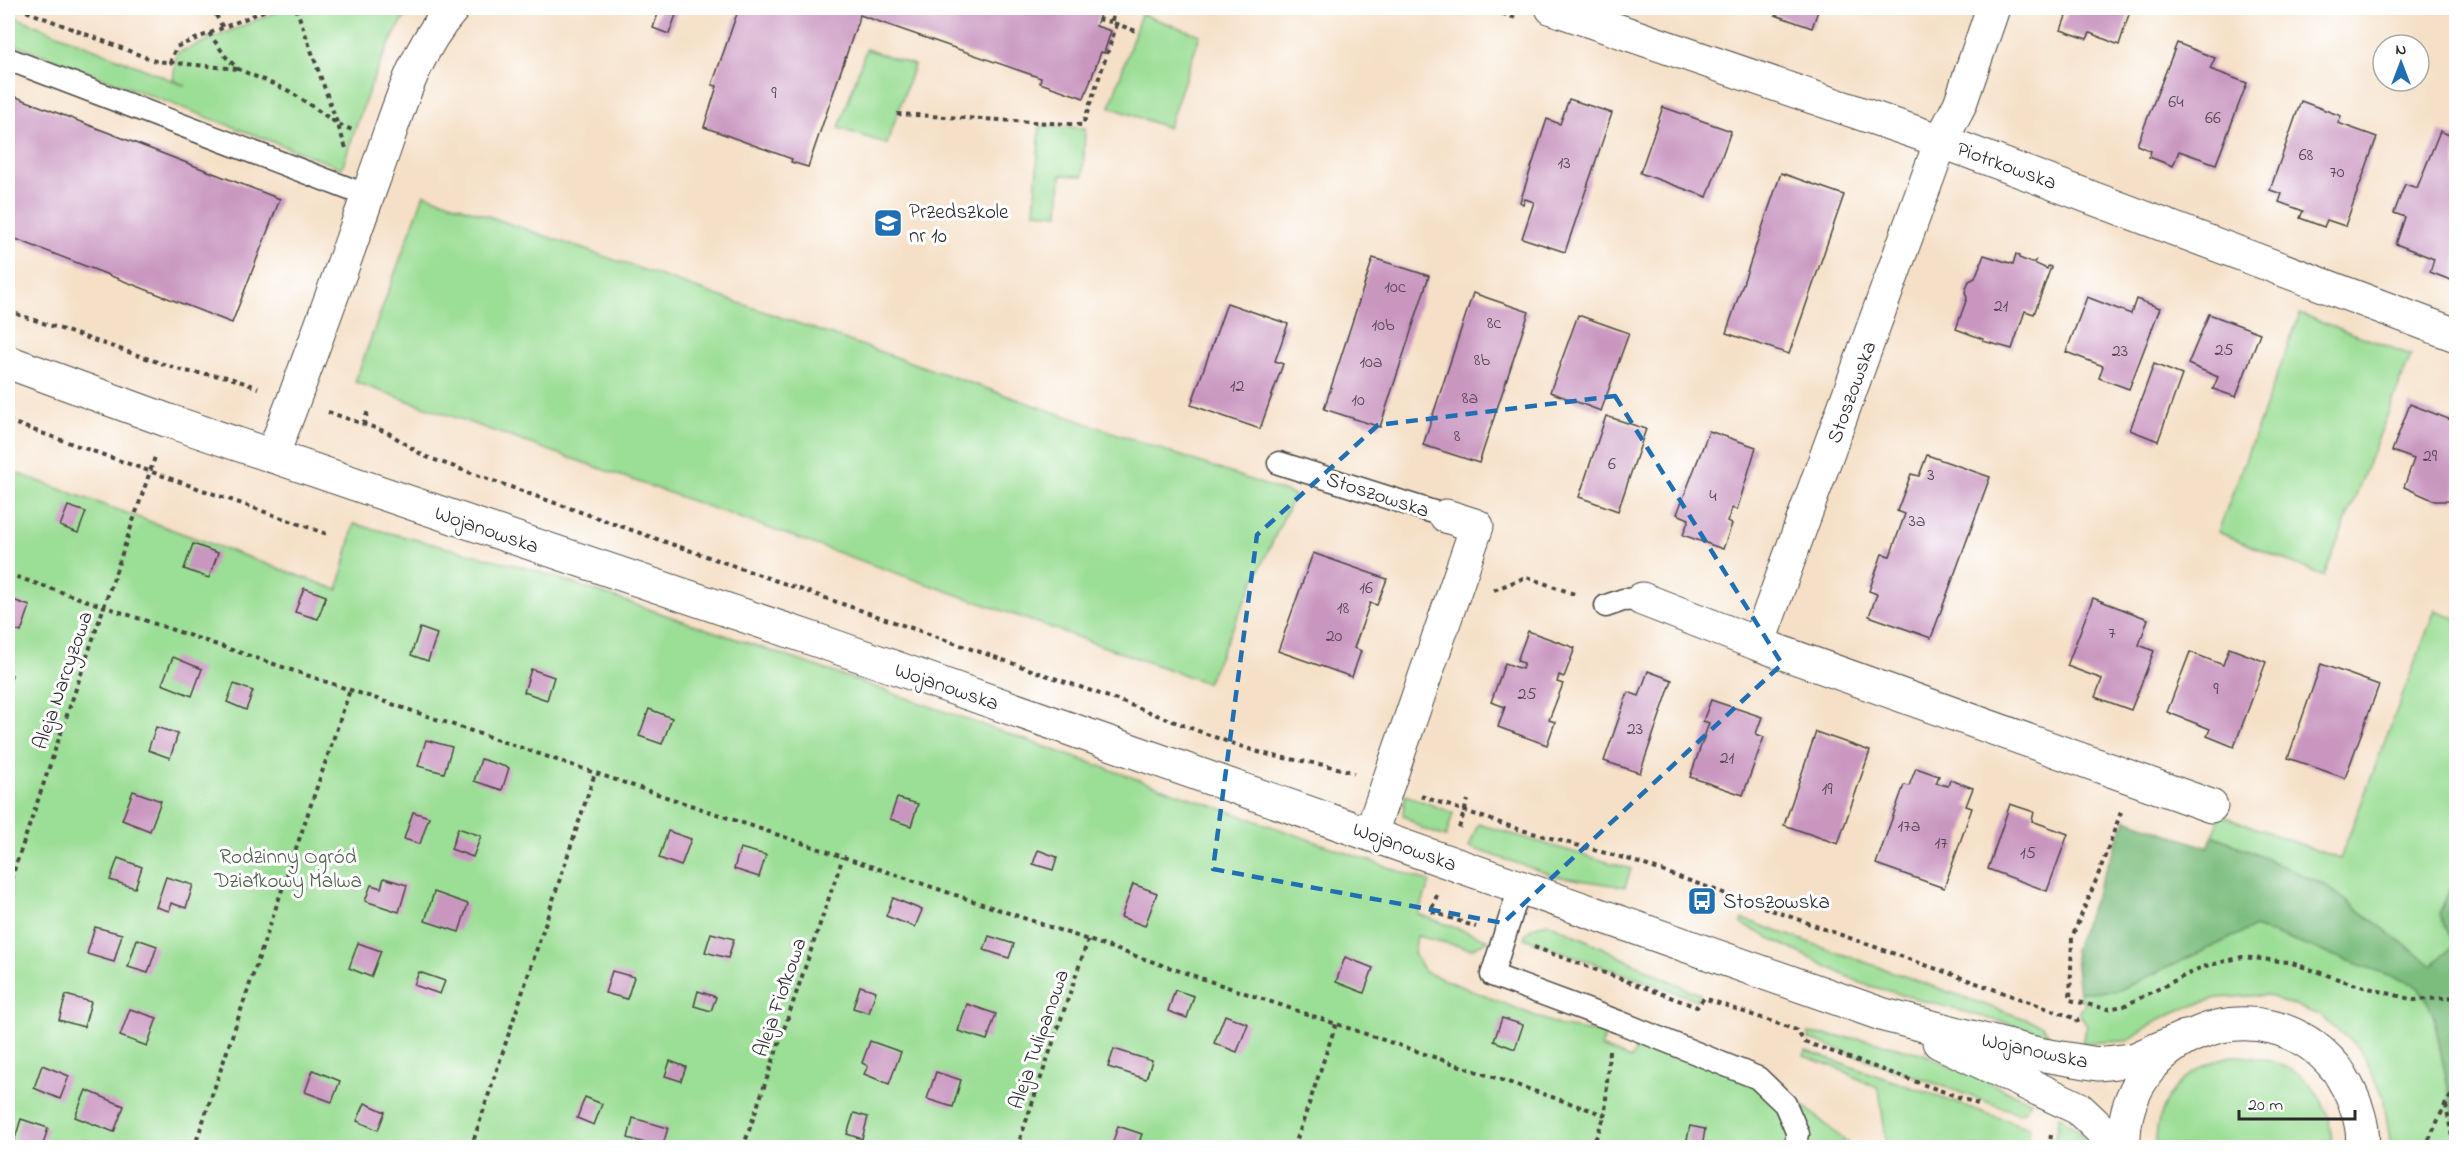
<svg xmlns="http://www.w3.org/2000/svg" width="2464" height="1155" viewBox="0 0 2464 1155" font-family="'Indie Flower',sans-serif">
<rect width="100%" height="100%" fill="#fff"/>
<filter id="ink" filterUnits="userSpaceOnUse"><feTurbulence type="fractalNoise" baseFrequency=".0167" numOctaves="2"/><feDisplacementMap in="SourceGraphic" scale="12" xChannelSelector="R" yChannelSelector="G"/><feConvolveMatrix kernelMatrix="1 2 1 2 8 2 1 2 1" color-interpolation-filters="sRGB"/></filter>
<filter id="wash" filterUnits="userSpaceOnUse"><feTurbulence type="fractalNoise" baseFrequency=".008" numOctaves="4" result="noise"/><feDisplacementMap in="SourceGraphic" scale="24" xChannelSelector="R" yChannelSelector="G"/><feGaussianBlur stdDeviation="1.35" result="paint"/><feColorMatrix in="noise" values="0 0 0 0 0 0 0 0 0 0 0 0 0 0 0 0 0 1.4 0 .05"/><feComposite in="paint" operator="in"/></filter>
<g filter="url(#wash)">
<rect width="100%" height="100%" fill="#f5e0c7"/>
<g fill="#9bde95" stroke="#638460" stroke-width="1.5">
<path d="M286 8H411C377 55 361 114 342 168L8 42V14L186 86 173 80 177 53Z"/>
<path d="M1141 14 1200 35 1168 128 1110 107Z"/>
<path d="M866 49 914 65 887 144 839 128Z"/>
<path d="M1040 126 1085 128 1083 176 1061 175 1059 214 1034 212Z"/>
<path d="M424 194 1294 495 1207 683 355 382Z"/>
<path d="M2300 314 2411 355 2324 576 2218 532Z"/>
<path d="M8 470 338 590 354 524 531 569 818 667 1430 882 1418 914 1489 940 1471 949 1417 936 1414 954 1425 972 1563 1027 1606 1034 1601 1047 1631 1059 1640 1040 1697 1044 1784 1109 1799 1102 1852 1147H8Z"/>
<path d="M2435 610 2456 618V889L2451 887 2439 914 2455 945 2432 965 2325 885 2213 835 2221 815 2340 859Z"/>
<path d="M1405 795 1453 813 1446 837 1423 829 1403 815Z"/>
<path d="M1478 824 1631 869 1625 887 1555 876 1469 847Z"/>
<path d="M1743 919 2042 1025 2049 1035 1863 984 1741 924Z"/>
<path d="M1548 923C1600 944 1648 973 1700 994L1697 1000 1524 938C1528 927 1537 925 1548 923Z"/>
<path d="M2254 927 2419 986 2433 1013 2456 1126V1147H2391L2383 1095 2359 1048 2319 1015 2266 995 2217 998 2177 1011 2158 1020 2127 1041 2082 1043 2087 1025 2079 1013 2086 1001 2078 998 2079 992 2117 991Z"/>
<path d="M1808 1033 1868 1040 1924 1054 2031 1101 2026 1110 2018 1113 1809 1039Z"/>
<path d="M1806 1051 2029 1128V1147H1887L1879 1089 1837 1068 1804 1056Z"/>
<path d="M2231 1056C2290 1056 2331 1085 2332 1147H2156C2155 1097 2185 1069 2231 1056Z"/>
<path d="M2059 1116 2078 1130 2090 1147 2053 1148Z"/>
</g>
<path fill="#7cbd7e" stroke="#547454" stroke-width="1.5" d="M2126 819 2208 848 2213 835 2325 885 2432 965 2455 945 2439 914 2451 887 2456 889V1126L2433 1013 2419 986 2254 927 2117 991 2079 992 2074 949Z"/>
<g id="blocks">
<g fill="#c996c0">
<path d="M660 8 677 12 669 34 653 28Z"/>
<path d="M739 8H1110L1108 13 1101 11 1096 26 1111 31 1104 53 1101 52 1084 98 1040 83 1041 78 860 15 808 167 791 162 792 159 704 127 717 86 712 85Z"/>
<path d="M1777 8H1819L1812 28 1775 15Z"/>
<path d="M2069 8H2120L2130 11 2119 45 2090 33 2087 39 2061 30Z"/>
<path d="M2177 43 2215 58 2210 69 2247 83 2216 164 2179 151 2173 166 2149 157 2151 151 2137 145Z"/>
<path d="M11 95 280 199 232 323 8 236V104Z"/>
<path d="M1569 99 1612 113 1565 252 1522 238 1534 202 1525 199 1523 204 1520 202 1547 119 1560 124Z"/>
<path d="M2301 101 2341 116 2338 123 2377 137 2345 226 2327 220 2324 227 2300 218 2303 211 2279 202 2282 194 2270 190Z"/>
<path d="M1663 107 1731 131 1707 197 1640 173Z"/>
<path d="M2440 131 2456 138V272L2453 281 2430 272 2434 259 2396 244 2405 217 2394 213 2405 184 2417 188Z"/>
<path d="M1781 173 1844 195 1789 354 1726 333Z"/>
<path d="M2016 254 2019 256V258L2032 263 2035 261 2034 263 2047 269 2048 266 2051 267 2034 314 2025 311 2012 349 1983 341V339L1956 329 1967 298 1965 292 1969 281 1975 278 1984 255 2013 264Z"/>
<path d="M1373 258 1429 276 1380 427 1324 409Z"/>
<path d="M1473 293 1529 312 1479 463 1423 445Z"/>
<path d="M2087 297 2131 314 2136 299 2160 308 2129 389 2099 378 2103 366 2066 352Z"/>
<path d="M1227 303 1288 324 1275 361 1283 364 1260 429 1191 405Z"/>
<path d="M2209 314 2260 333 2236 397 2213 389 2218 377 2188 364Z"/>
<path d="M1578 315 1629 333 1601 411 1550 392Z"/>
<path d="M2154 364 2182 375 2158 441 2130 430Z"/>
<path d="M2410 404 2456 422V491L2453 501H2435L2404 487 2414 459 2392 451Z"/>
<path d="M1606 416 1646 429 1618 511 1579 497Z"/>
<path d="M1709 431 1756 447 1737 510 1732 508 1727 522 1732 524 1723 549 1683 535 1689 519 1677 514Z"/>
<path d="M1927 455 1990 477 1931 638 1869 616 1877 594 1869 591 1882 554 1890 556 1905 514 1897 511 1911 474 1919 476Z"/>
<path d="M68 506 86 512 78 533 60 526Z"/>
<path d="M193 544 218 553 209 578 184 569Z"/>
<path d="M1313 553 1387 579 1377 605 1370 603 1354 648 1361 651 1352 677 1278 651Z"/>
<path d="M304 588 326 596 318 619 295 612Z"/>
<path d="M2093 598 2148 619 2139 645 2154 651 2131 710 2095 697 2102 679 2067 666Z"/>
<path d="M13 600 30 606 21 632 8 627V617Z"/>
<path d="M420 628 437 634 428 661 411 655Z"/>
<path d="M1528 631 1575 648 1564 677 1559 675 1557 682 1563 684 1549 720 1555 722 1547 745 1498 727 1505 707 1491 702 1505 663 1522 669 1524 663 1517 661Z"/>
<path d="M2229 648 2266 662 2234 747 2207 736 2210 729 2167 712 2190 652 2223 665Z"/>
<path d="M173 657 202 669 192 696 162 684Z"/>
<path d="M2321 664 2379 685 2345 778 2288 758Z"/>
<path d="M531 669 554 677 547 700 524 692Z"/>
<path d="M1648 671 1672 680 1640 773 1604 761 1628 692 1639 696Z"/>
<path d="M8 674 12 675 8 688Z"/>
<path d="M234 684 253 691 246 710 227 702Z"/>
<path d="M1711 700 1762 717 1756 734 1764 737 1743 795 1690 777 1709 723 1703 721Z"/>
<path d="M649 709 672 718 662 744 639 736Z"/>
<path d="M156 727 178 734 170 758 148 750Z"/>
<path d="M1816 732 1870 751 1838 844 1784 825Z"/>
<path d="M426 740 452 747 444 773 418 766Z"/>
<path d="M481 759 509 768 502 790 474 781Z"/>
<path d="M1916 768 1939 776 1936 783 1948 786 1950 780 1973 788 1966 806 1972 808 1944 888 1876 864 1904 785 1909 786Z"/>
<path d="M133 791 161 801 150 831 122 820Z"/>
<path d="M897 798 918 804 911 826 890 819Z"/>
<path d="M2010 804 2034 812 2032 821 2068 834 2047 891 1988 869Z"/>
<path d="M413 812 429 817 420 844 404 839Z"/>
<path d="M458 828 481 836 473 857 451 849Z"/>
<path d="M668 831 691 839 681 866 659 858Z"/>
<path d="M740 848 766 855 759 877 734 869Z"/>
<path d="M1038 850 1057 857 1053 870 1033 864Z"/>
<path d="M118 858 142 867 135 888 110 880Z"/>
<path d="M166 877 193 885 186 908 171 903 169 911 156 907Z"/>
<path d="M384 878 407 885 399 912 365 901 371 885 381 888Z"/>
<path d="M1133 884 1157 893 1145 926 1121 917Z"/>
<path d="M434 892 468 904 459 932 425 921Z"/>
<path d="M893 898 922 910 915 927 886 916Z"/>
<path d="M95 927 122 934 114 962 87 954Z"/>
<path d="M711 933 734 939 728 958 705 952Z"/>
<path d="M989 936 1014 944 1009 958 984 950Z"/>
<path d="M137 939 157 946 148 973 128 967Z"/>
<path d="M358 943 381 951 371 977 349 968Z"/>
<path d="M1345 957 1373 968 1364 993 1336 982Z"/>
<path d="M612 971 634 977 627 999 605 993Z"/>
<path d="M419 972 445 981 440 994 414 985Z"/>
<path d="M860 986 876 991 869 1013 853 1008Z"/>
<path d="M1175 990 1194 996 1187 1018 1168 1011Z"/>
<path d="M698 991 716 997 711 1011 694 1006Z"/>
<path d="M66 995 91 1002 84 1027 59 1020Z"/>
<path d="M967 1004 996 1014 987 1040 958 1031Z"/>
<path d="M130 1009 157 1018 147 1046 120 1036Z"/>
<path d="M1225 1015 1248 1024 1237 1052 1214 1043Z"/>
<path d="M1502 1018 1523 1025 1515 1049 1494 1041Z"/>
<path d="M870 1041 901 1052 889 1084 864 1074 868 1066 862 1063Z"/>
<path d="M1114 1049 1152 1061 1146 1079 1108 1067Z"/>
<path d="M670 1061 686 1067 681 1081 665 1076Z"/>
<path d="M42 1065 69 1076 60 1099 34 1088Z"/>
<path d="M313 1070 340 1081 332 1102 305 1092Z"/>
<path d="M936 1072 961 1080 953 1107 927 1099Z"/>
<path d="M86 1090 124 1106 114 1132 75 1117Z"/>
<path d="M585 1097 602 1104 594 1125 577 1118Z"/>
<path d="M365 1103 385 1112 378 1130 357 1121Z"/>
<path d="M854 1113 868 1117 862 1139 847 1134Z"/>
<path d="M633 1118 668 1128 662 1148 628 1138Z"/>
<path d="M21 1119 48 1128 42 1148H12Z"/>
<path d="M1118 1126 1142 1134 1137 1148H1111Z"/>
<path d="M1690 1126 1705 1129 1702 1148H1685Z"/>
<path d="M84 1142 100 1147V1148H83Z"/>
<path d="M283 1142 297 1147V1148H281Z"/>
</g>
</g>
</g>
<g filter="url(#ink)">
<use href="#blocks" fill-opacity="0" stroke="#494642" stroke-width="1.5"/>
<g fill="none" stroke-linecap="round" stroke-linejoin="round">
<g stroke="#494642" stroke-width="25">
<g id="service">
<path d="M8 59 368 196"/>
<path d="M1279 463 1446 516"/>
<path d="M1606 606 1623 600 1642 599"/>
<path d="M1520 887 1492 975 1619 1022 1758 1078 1785 1104 1798 1134 1794 1148"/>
</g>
</g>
<g stroke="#494642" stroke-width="35">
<g id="minor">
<path d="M1552 8 1941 141 2456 335"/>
<path d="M8 362 169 421 825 643 1884 1015 2038 1054 2098 1064 2133 1060 2185 1037"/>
<path d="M272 456C308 365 340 273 373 181 395 122 410 56 453 8"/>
<path d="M1642 599 1758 644 2211 806"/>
<path d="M1758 644 1941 141 1960 104 1993 8"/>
<path d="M1371 833 1477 526 1446 516"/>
<path d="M1939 1042 2078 1108 2100 1129 2112 1148"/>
<path d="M2124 1148C2119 1034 2263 980 2335 1067 2340 1072 2343 1080 2347 1086 2356 1103 2365 1128 2362 1148"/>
</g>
</g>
<g stroke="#494642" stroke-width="4" stroke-dasharray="4.5 4.5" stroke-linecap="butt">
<path d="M18 8 155 61 238 69"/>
<path d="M296 8 346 148"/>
<path d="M1116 8 1111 22 1136 31"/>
<path d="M1485 8 1519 19"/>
<path d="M216 15 223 28"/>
<path d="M1098 19 1111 22"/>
<path d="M209 33 226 57 238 69 289 91 338 124 352 130"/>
<path d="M170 63 176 47 271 8"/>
<path d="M897 114 1083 125 1117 24"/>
<path d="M8 311 184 371 228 377 258 388"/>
<path d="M328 412 387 432 424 456C654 539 884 618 1114 699 1159 715 1203 734 1249 749 1283 761 1320 761 1354 773"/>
<path d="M8 421 327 534"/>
<path d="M363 425 369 408"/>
<path d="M8 574 1605 1115 1609 1051"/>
<path d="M1494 590 1526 577 1577 595"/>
<path d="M1421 796 1518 829 1631 860 2077 1019 2078 1023"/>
<path d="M2121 812 2097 878 2072 937 2070 1000 2107 1009 2124 1006 2202 967 2242 957 2289 962 2353 984 2414 1000 2456 997"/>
<path d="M1459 828 1468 800"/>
<path d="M8 888 156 454"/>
<path d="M1437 895 1431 911 1476 927"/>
<path d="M1534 947 1697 1007 1704 998 1796 1030 1805 1042 1978 1104"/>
<path d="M2446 1105 2454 1148"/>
<path d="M194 1148 350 690"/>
<path d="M471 1148 595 773"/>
<path d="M743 1148 843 857"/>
<path d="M1017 1148 1088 940"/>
<path d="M1294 1148 1336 1024"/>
<path d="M1592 1148 1605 1115"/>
<path d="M2049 1148 2051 1135"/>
<path d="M2425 1148 2445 1105 2456 1088"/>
</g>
<use href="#service" stroke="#fff" stroke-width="22"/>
<use href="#minor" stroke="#fff" stroke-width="33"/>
</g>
</g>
<path fill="none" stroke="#1f6fb2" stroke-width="4.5" stroke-dasharray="12 8" stroke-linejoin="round" d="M1615 396 1782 664 1503 923 1213 869 1257 535 1378 425Z"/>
<defs>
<g id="school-square" transform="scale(1.5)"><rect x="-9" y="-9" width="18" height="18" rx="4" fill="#1f6fb2" stroke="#fff"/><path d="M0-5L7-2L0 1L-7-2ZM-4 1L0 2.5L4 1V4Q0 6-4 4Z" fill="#fff"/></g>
<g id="bus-square" transform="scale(1.5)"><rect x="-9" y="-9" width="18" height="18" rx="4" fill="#1f6fb2" stroke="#fff"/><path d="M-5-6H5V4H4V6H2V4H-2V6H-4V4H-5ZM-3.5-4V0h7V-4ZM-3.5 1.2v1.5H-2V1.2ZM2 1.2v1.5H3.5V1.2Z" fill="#fff"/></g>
</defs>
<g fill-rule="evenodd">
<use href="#school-square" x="888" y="223"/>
<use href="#bus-square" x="1702" y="901"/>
</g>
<g text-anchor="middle" stroke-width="6" stroke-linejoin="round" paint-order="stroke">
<g font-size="18" fill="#524650">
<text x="774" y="98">9</text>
<text x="2176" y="107">64</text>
<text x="2213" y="123">66</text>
<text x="2306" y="160">68</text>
<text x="1564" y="168">13</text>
<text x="2337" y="177">70</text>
<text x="1395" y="292">10c</text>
<text x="2001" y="311">21</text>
<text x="1494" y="328">8c</text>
<text x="1383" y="330">10b</text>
<text x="2224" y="355">25</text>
<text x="2120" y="356">23</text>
<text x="1482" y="365">8b</text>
<text x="1371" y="367">10a</text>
<text x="1237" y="391">12</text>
<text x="1470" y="403">8a</text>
<text x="1358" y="405">10</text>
<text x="1457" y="441">8</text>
<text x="2430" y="461">29</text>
<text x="1612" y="469">6</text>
<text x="1931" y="480">3</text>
<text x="1713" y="501">4</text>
<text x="1917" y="526">3a</text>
<text x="1366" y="593">16</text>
<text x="1343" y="613">18</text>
<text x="2112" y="638">7</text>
<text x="1334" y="641">20</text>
<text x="2216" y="694">9</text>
<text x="1527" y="699">25</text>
<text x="1635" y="734">23</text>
<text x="1727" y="763">21</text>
<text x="1827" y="794">19</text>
<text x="1909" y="831">17a</text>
<text x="1941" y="848">17</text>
<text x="2028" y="858">15</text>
</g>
<g font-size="21" fill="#2b2b2b" stroke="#fff">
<text transform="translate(2007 165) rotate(20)" y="7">Piotrkowska</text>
<text transform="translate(1851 392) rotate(-70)" y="7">Stoszowska</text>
<text transform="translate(1378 494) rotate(18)" y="7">Stoszowska</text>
<text transform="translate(487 529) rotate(19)" y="7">Wojanowska</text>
<text transform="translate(62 680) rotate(-71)" y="7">Aleja Narcyzowa</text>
<text transform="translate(947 686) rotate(19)" y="7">Wojanowska</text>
<text transform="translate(1405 846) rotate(20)" y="7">Wojanowska</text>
<text transform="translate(779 997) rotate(-71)" y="7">Aleja Fiołkowa</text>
<text transform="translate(1038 1039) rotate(-71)" y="7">Aleja Tulipanowa</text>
<text transform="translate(2035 1050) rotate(12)" y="7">Wojanowska</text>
</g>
<g font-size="21" fill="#2b2b2b" stroke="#fff" text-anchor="start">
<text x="909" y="218">Przedszkole<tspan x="909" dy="24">nr 10</tspan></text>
<text x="1723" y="908">Stoszowska</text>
</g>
<g font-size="21" fill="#4d614b" stroke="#fff">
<text x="288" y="863">Rodzinny Ogród<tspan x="288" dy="24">Działkowy Malwa</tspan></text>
</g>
</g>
<rect width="2464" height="1155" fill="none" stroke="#fff" stroke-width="30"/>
<g transform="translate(2401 63)"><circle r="28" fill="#ffffff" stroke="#aaaaaa" stroke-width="1.5"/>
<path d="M0-4.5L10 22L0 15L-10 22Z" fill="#1f6fb2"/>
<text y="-9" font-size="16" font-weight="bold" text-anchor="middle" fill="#2b2b2b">N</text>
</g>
<path d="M2239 1110v9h116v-9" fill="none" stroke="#2b2b2b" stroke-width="3"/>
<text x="2248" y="1110" font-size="18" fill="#2b2b2b" stroke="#ffffff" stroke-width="4.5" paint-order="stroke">20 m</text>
</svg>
